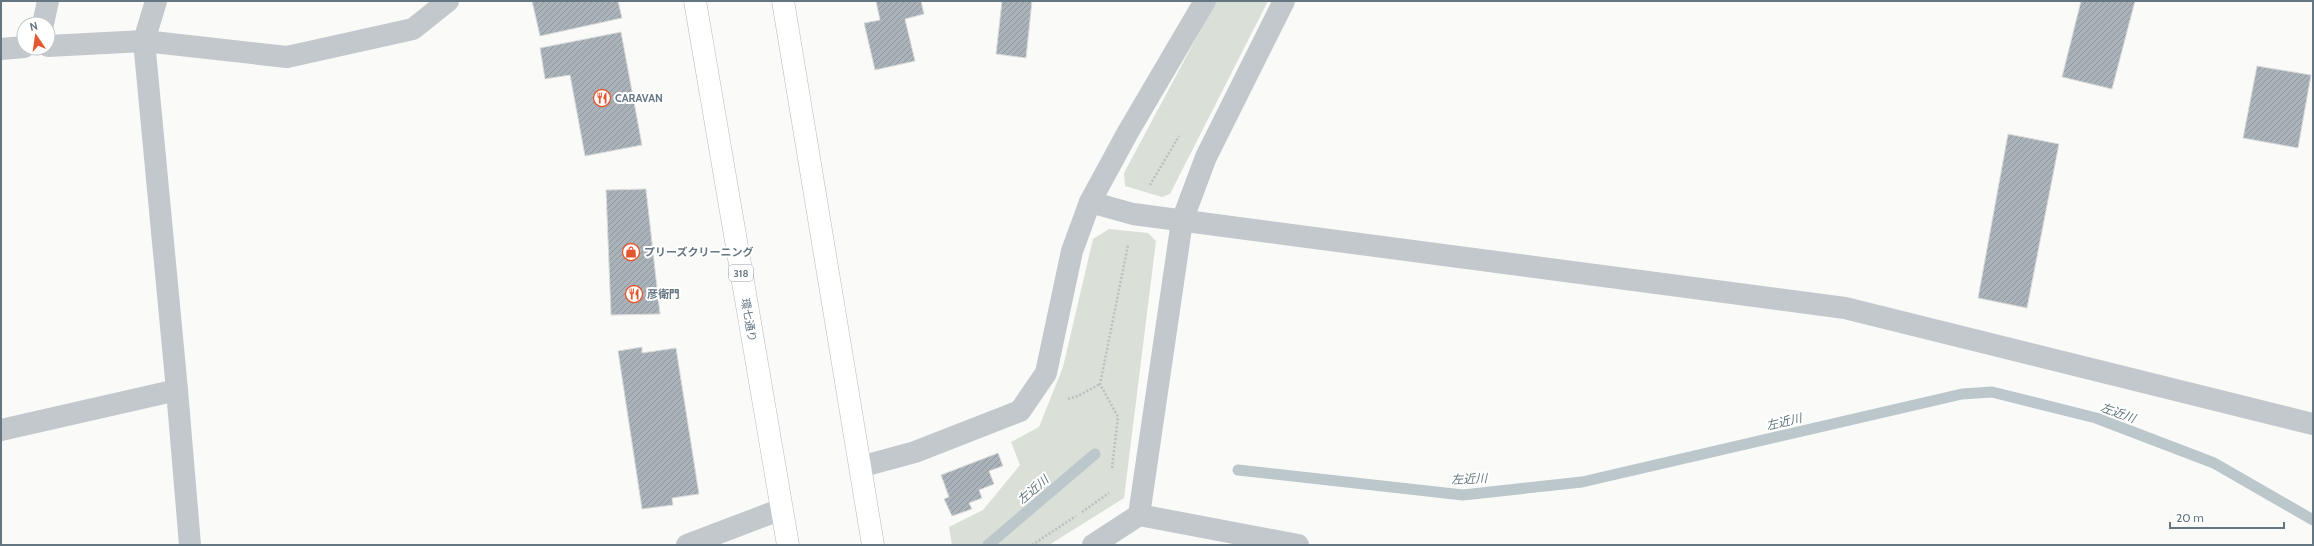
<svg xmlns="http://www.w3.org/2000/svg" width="2314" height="546" viewBox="0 0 2314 546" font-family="Cabin,'Noto Sans JP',sans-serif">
<defs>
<pattern id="building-hatch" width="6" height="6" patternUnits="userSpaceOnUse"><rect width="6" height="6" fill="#aab3b9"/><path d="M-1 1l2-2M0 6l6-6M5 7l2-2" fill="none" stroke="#8e969c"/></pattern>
</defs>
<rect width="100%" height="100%" fill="#fafaf8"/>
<g fill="#dadfd7">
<path d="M1216 1H1268L1170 194 1162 197 1125 186 1124 173Z"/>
<path d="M1109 229 1148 233 1156 241 1124 498 1049 545H952L949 527 983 510 1020 465 1011 442 1039 427 1063 367 1093 239Z"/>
</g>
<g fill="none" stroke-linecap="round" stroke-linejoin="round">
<g stroke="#bbc7cb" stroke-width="11">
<path d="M1238 470 1463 495 1582 482 1962 394 1992 392 2096 418 2214 463 2313 520"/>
<path d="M988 545 1095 454"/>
</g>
</g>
<g fill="url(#building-hatch)" stroke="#dcdcda">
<path d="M532 1H618L622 18 540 36Z"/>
<path d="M876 1H921L924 14 905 19 915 61 875 70 864 23 880 20Z"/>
<path d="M1002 1H1032L1026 58 996 54Z"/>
<path d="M2081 1H2135L2112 89 2062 77Z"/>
<path d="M621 32 642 145 585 156 570 75 545 79 540 48Z"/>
<path d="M2257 66 2311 75 2298 148 2243 138Z"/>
<path d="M2008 134 2059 144 2027 308 1978 298Z"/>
<path d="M646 189 660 314 611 315 606 190Z"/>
<path d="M642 347V353L676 348 699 494 672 498 673 505 642 509 618 351Z"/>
<path d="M998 453 1003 466 989 471 994 484 979 490 982 498 969 503 972 509 952 516 944 499 949 497 941 475Z"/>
</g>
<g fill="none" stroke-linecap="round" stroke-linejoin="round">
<g stroke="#b5babe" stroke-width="23">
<g id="major">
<path d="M695 1 788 545"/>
<path d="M783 1 873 545"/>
</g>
</g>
<g stroke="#bbbfc2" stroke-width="2.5" stroke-dasharray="2 2" stroke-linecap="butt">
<path d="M1150 185 1179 136"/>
<path d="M1068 399 1078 396 1100 384"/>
<path d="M1112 468 1118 417 1100 384 1128 245"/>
<path d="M1082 512 1109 493"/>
<path d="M1032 545 1076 516"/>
</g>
<g stroke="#c3c8cc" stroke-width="22">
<path d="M156 1 144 41 177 390 190 545"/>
<path d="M43 24 48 1"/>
<path d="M48 46 144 41 287 57 413 29 448 1"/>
<path d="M1 49 24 47"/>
<path d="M1090 202 1133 214 1845 308 2313 424"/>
<path d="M1 430 177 390"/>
<path d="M860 467 915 452 1020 411 1046 373 1072 251 1090 202 1128 132 1205 1"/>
<path d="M1139 515 1298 545"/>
<path d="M687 545 782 509"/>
<path d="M1093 545 1139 515 1182 221 1206 157 1284 1"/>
</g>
<use href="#major" stroke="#fff" stroke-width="22"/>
</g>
<defs>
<g id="restaurant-ring" transform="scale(0.9)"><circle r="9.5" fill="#fff" stroke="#e4572e" stroke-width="1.5"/><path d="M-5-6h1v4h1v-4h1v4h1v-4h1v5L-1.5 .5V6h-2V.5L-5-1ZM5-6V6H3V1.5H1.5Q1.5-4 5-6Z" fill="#e4572e"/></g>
<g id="shop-ring" transform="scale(0.9)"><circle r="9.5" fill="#fff" stroke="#e4572e" stroke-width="1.5"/><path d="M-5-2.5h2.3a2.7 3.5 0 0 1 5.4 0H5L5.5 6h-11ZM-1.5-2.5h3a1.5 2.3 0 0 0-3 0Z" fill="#e4572e"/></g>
</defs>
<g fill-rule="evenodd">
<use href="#restaurant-ring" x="602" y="98"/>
<use href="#shop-ring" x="631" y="252"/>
<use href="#restaurant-ring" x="634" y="294"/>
</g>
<g text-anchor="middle" stroke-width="4" stroke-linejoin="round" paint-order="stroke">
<rect fill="#fff" stroke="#939fa8" stroke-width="1" x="729" y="265" width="24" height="16" rx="3"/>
<g font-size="10" font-weight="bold" fill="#657683">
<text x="741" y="277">318</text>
</g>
<g font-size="11" font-weight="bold" fill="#657683" stroke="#fff" text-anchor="start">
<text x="615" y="102">CARAVAN</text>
<text x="644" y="256">プリーズクリーニング</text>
<text x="647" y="298">彦衛門</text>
</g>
<g font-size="11" fill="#657683" stroke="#fff">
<text transform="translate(749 320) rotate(80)" y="4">環七通り</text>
</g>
<g font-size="12" font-style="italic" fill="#60757c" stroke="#fff">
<text transform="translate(2118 413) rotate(20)" y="4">左近川</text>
<text transform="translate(1784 422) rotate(-13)" y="4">左近川</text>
<text transform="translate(1469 479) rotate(-2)" y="4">左近川</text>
<text transform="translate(1033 490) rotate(-41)" y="4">左近川</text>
</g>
</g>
<rect width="2314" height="546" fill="none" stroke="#657683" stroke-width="4"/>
<g transform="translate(36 36) rotate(347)"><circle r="19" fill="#ffffff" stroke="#c1c8cd"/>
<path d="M0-3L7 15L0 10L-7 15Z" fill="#e4572e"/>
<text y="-6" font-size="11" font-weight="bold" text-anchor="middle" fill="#657683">N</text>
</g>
<path d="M2170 522v6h114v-6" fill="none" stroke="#657683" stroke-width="2"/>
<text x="2176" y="522" font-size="12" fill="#657683" stroke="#ffffff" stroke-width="3" paint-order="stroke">20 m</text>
</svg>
